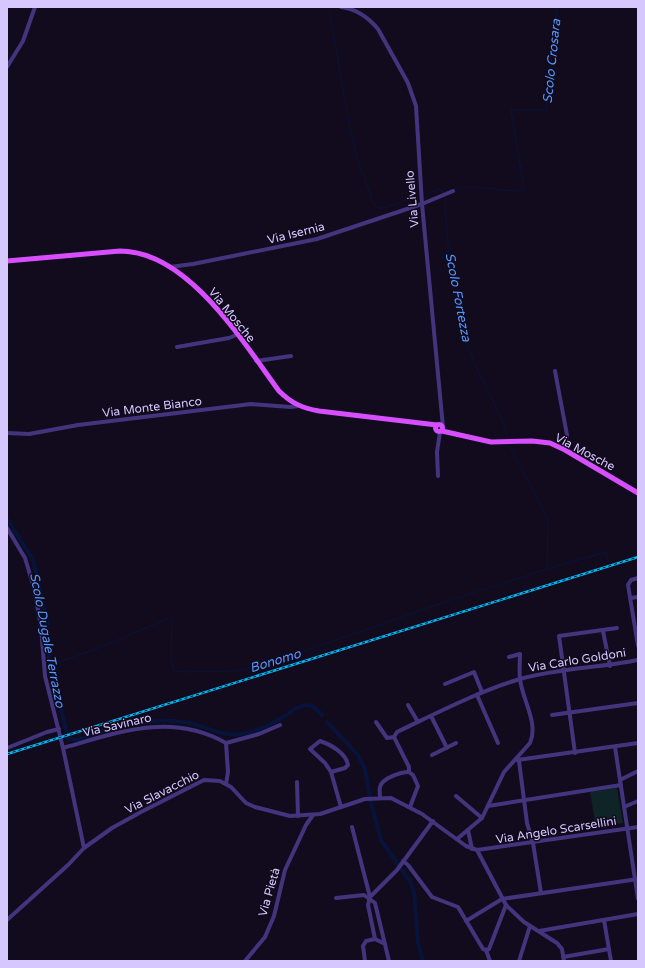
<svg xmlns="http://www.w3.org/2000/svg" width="645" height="968" viewBox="0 0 645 968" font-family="'Varela Round',sans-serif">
<rect width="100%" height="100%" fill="#110b1d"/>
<path fill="#0e2427" d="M617 788 623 823 596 827 590 792Z"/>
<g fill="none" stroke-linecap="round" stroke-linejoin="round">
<g stroke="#08133a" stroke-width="1">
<path d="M329 9 351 134 358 161 374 204 378 208H383L415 197"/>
<path d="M454 190C473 182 501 192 522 191L524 189 511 110H546L557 7"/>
<path d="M427 194 439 189 444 193"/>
<path d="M445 195C447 248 452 302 470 352 481 381 499 406 507 436"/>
<path d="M510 447 548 519 547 569 606 552 608 560"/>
<path d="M51 665 101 647 172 617 171 660 174 671 181 672 239 671 267 664 445 602 547 569"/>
</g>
<g stroke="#08133a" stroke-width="4">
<path d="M7 519 32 558 35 568 40 588 41 599 47 617 48 653 68 739 77 740C111 728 148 716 184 722 204 725 221 737 241 734 254 732 266 727 278 720 286 716 297 705 307 705 314 705 318 711 322 715"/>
<path d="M327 722 358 755 365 769 371 803 381 840 410 881 414 892 418 943 423 961"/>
</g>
<g stroke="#43357d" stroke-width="4">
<path d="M341 7C356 9 368 17 378 29L408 83 416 106 422 204 443 427"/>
<path d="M7 67 23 41 35 7"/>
<path d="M170 267 193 264 317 239 422 204 453 191"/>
<path d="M177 347 229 338 236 335"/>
<path d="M256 361 291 356"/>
<path d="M555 371 567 435 565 446"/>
<path d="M7 433 29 434 78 425 251 404 290 407 299 406"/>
<path d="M438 476 437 452 440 432"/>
<path d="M7 528 25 558 34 588 41 627 45 676 63 748 84 848"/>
<path d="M638 578 631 580 628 585 638 646"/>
<path d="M630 598 638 597"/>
<path d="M603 631 610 666"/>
<path d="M445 684 474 672 482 692"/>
<path d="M477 695 498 743"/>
<path d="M408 705 418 722"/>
<path d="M552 715 638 703"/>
<path d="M431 716 447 748"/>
<path d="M376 722 387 738 394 737"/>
<path d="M226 743 259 734 280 725"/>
<path d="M615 747 638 899"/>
<path d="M7 748 47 732 59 729"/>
<path d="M63 748C119 732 171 712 226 743L228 772 226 784"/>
<path d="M575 753 559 636 617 628"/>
<path d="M432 755 456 743"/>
<path d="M517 760 638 743"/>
<path d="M519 761 527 823 533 843 541 893"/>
<path d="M331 772 325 763 310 749 320 741C330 744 346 753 348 765L345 768 331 772 341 807"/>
<path d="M620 780 638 771"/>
<path d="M297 782 298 816"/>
<path d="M456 796 482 818"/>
<path d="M380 797C380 794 379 790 380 787 382 778 401 772 409 772"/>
<path d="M488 806 621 785"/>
<path d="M410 807 418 786 413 775 409 772V767L394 737 397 732C437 713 477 692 520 679 559 668 599 668 638 660"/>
<path d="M624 807 638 801"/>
<path d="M352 827 370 897 368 905 375 939 385 944"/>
<path d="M468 830 472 849"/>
<path d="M457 839 482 818 504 772 530 743C539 723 522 699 520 679 519 671 520 662 520 654L509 657"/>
<path d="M477 850 506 905 524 922 557 943 562 949 564 961"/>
<path d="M403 861 408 865 432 897 458 907 483 949 486 950 490 961"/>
<path d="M370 897 397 870 433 821"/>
<path d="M336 898 364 895 375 903 389 961"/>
<path d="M7 920 68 865 84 848 112 828 141 812 204 780 220 781 231 787 246 803 255 807 290 816 320 814 365 799 391 798 422 814 466 846 477 850 638 827"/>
<path d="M604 920 611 961"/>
<path d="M466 921 502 899 638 879"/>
<path d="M539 931 638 914"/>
<path d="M486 950 489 949 506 905"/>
<path d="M563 957 609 949"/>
<path d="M245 961 265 937 274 916 285 870 306 825 313 815"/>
<path d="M365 961 363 946 366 941 375 939"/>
<path d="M519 961 530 926"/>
</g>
<g stroke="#d74eff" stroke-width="5">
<path d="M7 261 120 251C188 251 243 342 279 391 291 403 302 408 319 411L437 425"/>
<circle cx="439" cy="428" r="3.5"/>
<path d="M442 431 491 442 532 441 550 443 565 450 638 493"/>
</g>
<g stroke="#00b6f2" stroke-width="2.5">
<path id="rail" d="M7 754 638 557"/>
</g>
<use href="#rail" stroke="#110b1d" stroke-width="1" stroke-dasharray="3" stroke-linecap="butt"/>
</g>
<g text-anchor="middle" stroke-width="3" stroke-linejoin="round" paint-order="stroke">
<g font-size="12" fill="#d6c7ff" stroke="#110b1d">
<text transform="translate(412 199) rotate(-95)" y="4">Via Livello</text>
<text transform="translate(296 233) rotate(-14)" y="4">Via Isernia</text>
<text transform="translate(232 315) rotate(51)" y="4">Via Mosche</text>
<text transform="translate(152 407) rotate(-7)" y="4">Via Monte Bianco</text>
<text transform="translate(585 452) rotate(28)" y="4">Via Mosche</text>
<text transform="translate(577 660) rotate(-9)" y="4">Via Carlo Goldoni</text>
<text transform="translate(117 725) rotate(-13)" y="4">Via Savinaro</text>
<text transform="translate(162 792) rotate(-27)" y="4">Via Slavacchio</text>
<text transform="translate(556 830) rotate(-9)" y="4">Via Angelo Scarsellini</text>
<text transform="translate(269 892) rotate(-74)" y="4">Via Pietà</text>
</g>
<g font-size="13" font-style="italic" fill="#5597ff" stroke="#110b1d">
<text transform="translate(551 61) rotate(-84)" y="5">Scolo Crosara</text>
<text transform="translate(459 297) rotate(79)" y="5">Scolo Fortezza</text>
<text transform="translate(48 640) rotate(79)" y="5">Scolo Dugale Terrazzo</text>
<text transform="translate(275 660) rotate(-17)" y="5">Bonomo</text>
</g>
</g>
<rect width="645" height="968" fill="none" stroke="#d6c7ff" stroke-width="16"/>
</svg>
